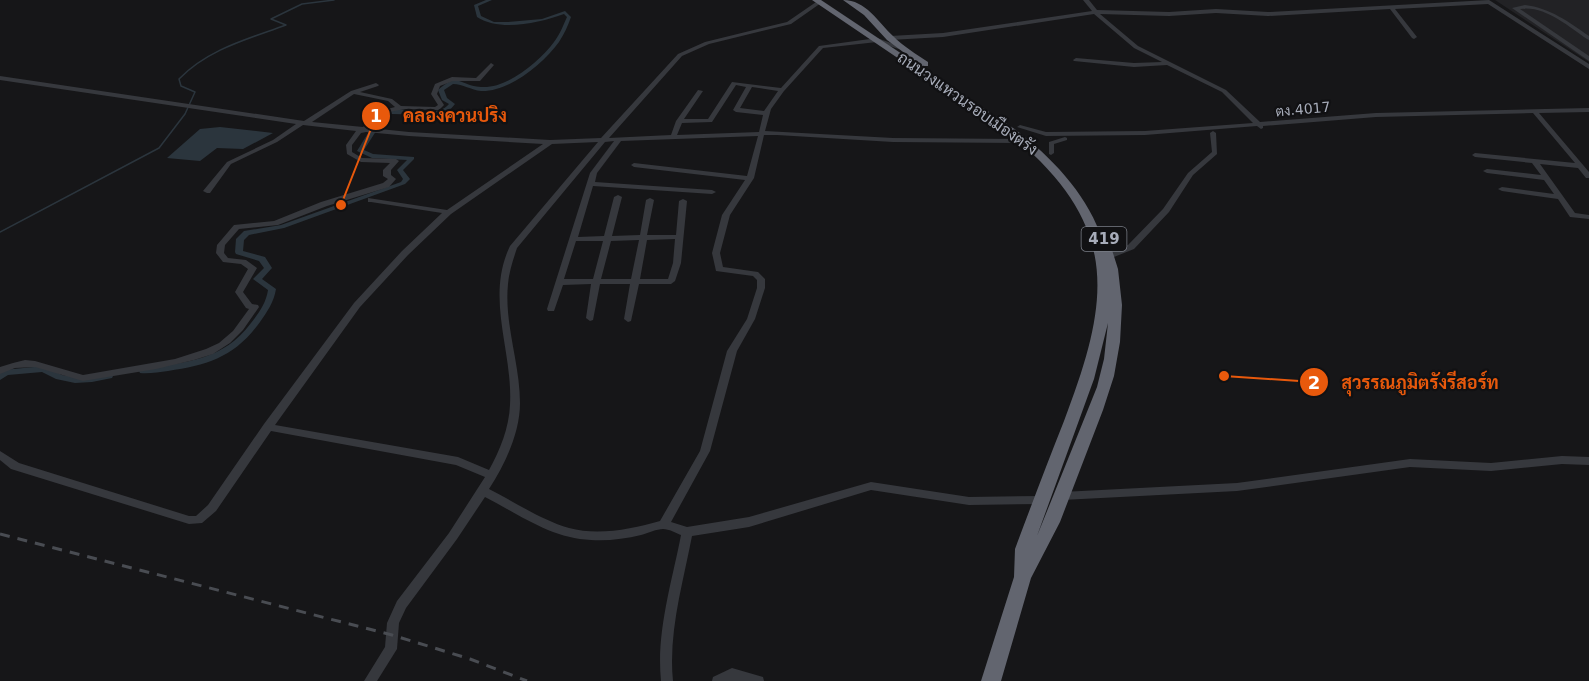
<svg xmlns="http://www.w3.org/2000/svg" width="1589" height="681" viewBox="0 0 1589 681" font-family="'DejaVu Sans',Sarabun,sans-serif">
<rect width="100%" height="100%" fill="#161618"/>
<path fill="#222225" d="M1495 0H1589V62Z"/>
<path fill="#2b353d" d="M220 127 273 133 243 149 217 148 200 161 167 158 200 129Z"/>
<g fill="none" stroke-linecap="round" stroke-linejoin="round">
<path stroke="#2b353d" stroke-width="1.5" d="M0 232 159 148 185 114 195 92 181 86 179 79C208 49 248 39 286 25L271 19 302 4 334 0"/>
<g fill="#2b353d" fill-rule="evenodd">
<path d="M486 0H492L478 6 481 16 494 22H507L542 19 565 11 571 17C568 26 564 34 559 42 543 64 509 92 481 91 471 90 463 84 453 84L444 90 447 98 455 104 449 111 432 115 392 114 385 117 364 150 373 154 414 157V159L403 170 410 179 405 184 284 228 249 235 244 240 243 251 265 257 272 268 262 279 276 289C274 302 267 312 260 322 235 357 208 365 168 371 159 372 149 374 140 373L139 371 140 369 143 368C185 363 224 360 251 323 259 313 266 303 268 290L253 279 264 268 259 261 236 254 235 252 236 239 244 231 281 225 401 182 403 179 397 170 407 160 372 158 357 151C363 142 374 122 381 115 396 100 434 122 449 104L442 100 438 90C459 71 460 86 481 87 507 89 539 62 554 42 560 34 563 26 567 17L564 14C539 23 500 32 477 17L474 5Z"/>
<path d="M44 366 62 375 75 377 92 376 109 373 113 376 112 378 92 382 75 383 56 379 42 372 8 375 0 380V372L3 370Z"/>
</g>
<g fill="#36383d" fill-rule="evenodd">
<path d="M819 0 822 2 821 3 791 24 709 44 682 56 609 138 671 135 676 121 698 90 703 91 684 119H708L732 82 781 88 819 46 877 38 908 49 905 51 877 42 823 48 784 91 771 109 765 131 893 138 1026 139 1029 141 1026 143 893 142 777 135H764L754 178 730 215 720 253 723 267 758 272 765 279V288L755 319 737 351 710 451 671 522 687 527 749 517 871 482 969 497 1042 496 1046 497 1047 500 1046 503 1042 504 969 505 871 490 749 527 692 536C683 583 668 633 673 681H661C656 632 672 582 681 535 676 533 669 529 663 529 657 529 648 533 641 535 625 539 608 541 591 540 552 539 518 514 485 497L457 539 406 608 399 623 397 649 377 681H364L385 647 387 623 397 601 449 533 485 477 456 465 271 431 216 511 202 523 189 524 11 469 0 460V451L19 463 189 516H196L208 505 264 424 354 303 402 251 442 213 371 202H368V198L447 210 543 144 409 136 366 132 361 133 352 145V152L362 158 396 159 399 161 391 170V175L396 179 389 187 327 206 278 225 239 229 225 245 224 253 228 258 246 260 257 268 243 292 252 304 258 305 259 307 243 330 230 343 213 354 194 360 156 369 83 381 35 367 15 368 0 374V367L13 363 25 360 35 361 83 375 175 359 206 349 219 343 233 331 249 309 246 308 235 292 248 269 241 264 223 262 216 253 217 245 234 225 274 221 321 202 383 183 388 179 383 176V170L390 163 361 162 347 154 346 145 356 131 303 125 277 142 231 164 210 193H207L203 191 227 162 273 140 296 124 0 80V76L304 121 351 91 376 83 379 85 378 86 360 92 392 99 401 106 435 107 438 105 431 94 435 84 452 77 476 78 491 63 494 65 480 81H453L440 86 437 94 444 105 439 110 405 109 384 113 370 128 409 132 550 140 601 138 678 54 705 42 787 22ZM736 85 746 87 733 110 736 112 763 115 759 132 677 135 682 123 712 122ZM752 87 778 91 764 111 740 108ZM354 94 388 101 395 107 380 111 363 127 312 122ZM758 136 747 176 634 163 631 165 634 167 745 180 722 215 712 253 716 271 753 276 757 280V288L747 319 727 351 700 451 660 521C632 529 598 536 569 528 541 520 515 502 489 489 505 464 520 433 520 403 520 363 504 324 508 284 509 272 513 260 517 248L605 142 614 141 590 173 547 309 548 311H554L563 285 591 284 586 318 590 321 593 320 600 284H630L624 319 628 322 631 321 639 284H671L675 281 681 263 687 201 683 199 679 201 676 235H647L654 200 650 198 646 200 640 235 612 236 622 197 618 195 614 197 604 236 578 237 593 186 712 194 716 192 712 190 595 182 597 173 621 141ZM598 142 510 246C485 298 513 351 510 405 509 428 500 450 489 470L458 457 275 425 360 307 408 255 451 214 552 144ZM675 239 673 263 668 279H640L647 240ZM639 240 631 279H601L611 241ZM576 241H603L593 279H564Z"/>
<path d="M1083 0H1089L1097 10 1169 12 1216 9 1268 12 1489 0 1589 64V69L1488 4 1395 9 1417 37 1414 39 1412 38 1390 9 1268 16 1216 13 1169 16 1100 14 1138 46 1226 90 1260 122 1376 113 1589 108V112L1539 113 1589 172V178H1586L1578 168 1540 164 1575 213 1589 215V219L1570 217 1558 199 1502 191 1498 189 1502 187 1554 194 1544 180 1487 173 1483 171 1487 169 1541 175 1532 163 1475 157 1472 155 1475 153 1575 163 1533 113 1376 117 1263 126V128L1261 129 1257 126 1145 135 1046 136 1017 127 1020 125 1046 132 1145 131 1253 123 1222 92 1167 65 1134 67 1074 61 1073 60 1076 58 1134 63 1162 62 1134 48 1094 14 943 37 890 40 887 38 890 36 943 33 1092 11Z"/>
<path d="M1525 5C1550 8 1569 22 1589 36V40L1587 39C1568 26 1544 5 1520 9L1589 56V61L1512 8Z"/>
<path d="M1213 131 1216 133 1217 154 1193 175 1169 212 1134 249 1114 257H1108L1107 255 1108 253 1128 245 1163 209 1188 173 1212 152 1210 133Z"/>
<path d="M1065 137 1067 138V140L1054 144V153L1051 155 1049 154V142Z"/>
<path d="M1562 456 1589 457V465L1562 464 1491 471 1410 467 1237 491 1062 500 1058 499 1057 496 1058 493 1062 492 1237 483 1410 459 1491 463Z"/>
<path d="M732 668 763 677 764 681H712L713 677Z"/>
</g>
<g fill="#62656f" fill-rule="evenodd">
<path d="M812 0H821L1016 130C1051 157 1084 191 1100 233L1107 234 1118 269 1122 305 1120 342 1114 376 1103 410 1060 522 1031 578 1001 681H981L1014 577 1015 549C1031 506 1047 464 1064 421 1111 298 1121 225 1010 134ZM1108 323 1104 359 1097 387 1037 536 1094 379Z"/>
<path d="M843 0C866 0 878 22 893 36 903 46 916 54 928 62V66H922L887 40 864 15Z"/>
</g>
<path stroke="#494c52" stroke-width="3" stroke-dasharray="10 8" stroke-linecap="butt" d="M0 534 392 635 470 659 527 681"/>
</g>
<g text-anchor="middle" stroke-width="4.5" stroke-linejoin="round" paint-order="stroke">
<g font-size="14" fill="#a7acb9" stroke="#111113">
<text transform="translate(1303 109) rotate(-5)" y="5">ตง.4017</text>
</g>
<rect fill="#111113" stroke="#7a7e87" stroke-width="1.5" x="1081.5" y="227" width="45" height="24" rx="4.5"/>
<g font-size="15" font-weight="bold" fill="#a7acb9">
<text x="1104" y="244">419</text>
</g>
<g font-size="16" fill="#a7acb9" stroke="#111113">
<text transform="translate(968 103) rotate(35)" y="6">ถนนวงแหวนรอบเมืองตรัง</text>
</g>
</g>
<path fill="none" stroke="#e8590c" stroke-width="2" d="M341 205L376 116M1224 376L1314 382"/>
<g fill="#e8590c" stroke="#111113" stroke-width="2">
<circle cx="341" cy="205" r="6"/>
<circle cx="1224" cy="376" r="6"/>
<circle cx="376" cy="116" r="15"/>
<circle cx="1314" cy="382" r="15"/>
</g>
<g font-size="18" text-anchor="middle" font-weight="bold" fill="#fff">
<text x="376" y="122">1</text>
<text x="1314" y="389">2</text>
</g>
<g font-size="18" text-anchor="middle" font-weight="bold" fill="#e8590c" stroke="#111113" stroke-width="4.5" stroke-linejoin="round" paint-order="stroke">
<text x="455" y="122">คลองควนปริง</text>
<text x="1420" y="389">สุวรรณภูมิตรังรีสอร์ท</text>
</g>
</svg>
